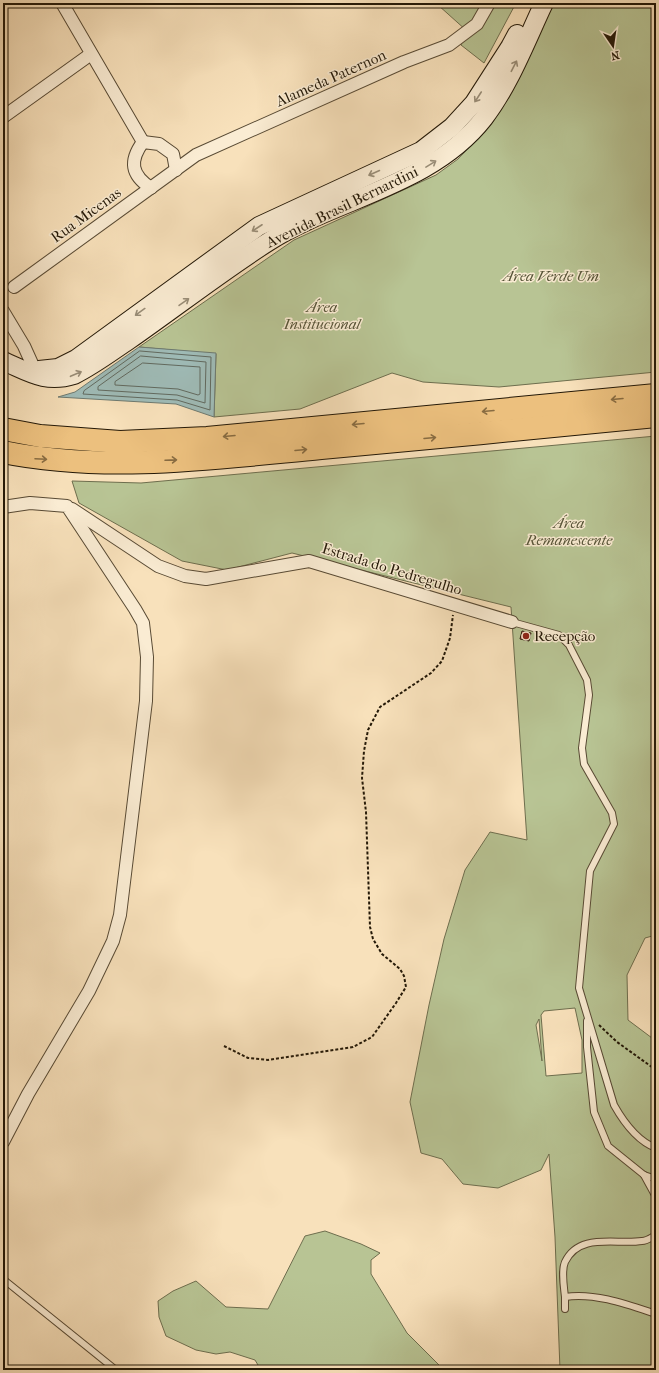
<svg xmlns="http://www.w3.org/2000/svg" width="659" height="1373" viewBox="0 0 659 1373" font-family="'IM FELL French Canon',serif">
<rect width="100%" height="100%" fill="#f8e1bb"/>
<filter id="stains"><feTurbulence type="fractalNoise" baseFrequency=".005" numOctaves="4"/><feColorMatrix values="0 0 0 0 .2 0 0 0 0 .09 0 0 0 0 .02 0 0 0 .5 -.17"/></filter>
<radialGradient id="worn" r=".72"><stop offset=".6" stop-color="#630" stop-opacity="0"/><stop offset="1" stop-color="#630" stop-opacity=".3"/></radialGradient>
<g fill="#b8c494" stroke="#6e6e4e" fill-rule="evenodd">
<path d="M433 3H516L484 63 461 45 467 31 438 5Z"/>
<path d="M550 3H656V372L499 387 423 382 392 373 300 409 214 417 216 354 139 347 294 240 436 175 458 159 492 123 509 97Z"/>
<path d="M656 436V935L645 938 627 975 628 1020 656 1041V1370H560L555 1237 549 1154 541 1170 498 1188 463 1184 442 1159 421 1153 410 1102 429 1005 444 939 465 870 490 832 527 840 511 607 292 553 227 570 182 561 79 503 72 481 141 483ZM575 1008 582 1040V1073L546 1076 541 1015 544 1011ZM539 1019 542 1061 536 1025Z"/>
<path d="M325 1231 361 1244 380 1253 371 1260V1274L407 1333 444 1370H261L255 1360 230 1352 216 1354 196 1350 166 1336 159 1317 158 1301 173 1291 196 1281 226 1307 268 1309 305 1236Z"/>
</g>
<path fill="#9fbcb8" stroke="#6d7a71" d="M139 347 216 353 214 417 176 404 58 397 75 392Z"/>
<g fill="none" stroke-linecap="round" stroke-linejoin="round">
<g stroke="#616a60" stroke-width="1">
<path d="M140 351 211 357 210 410 177 400 83 394 84 391Z"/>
<path d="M141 356 206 362 205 403 177 395 98 390V387Z"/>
<path d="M143 363 200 367V394L198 395 178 389 115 385V382Z"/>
</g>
</g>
<g fill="#d78780" stroke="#231807">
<path d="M522 631 531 633 529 641 520 639Z"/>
<path d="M654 1027H656V1036L652 1035Z"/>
</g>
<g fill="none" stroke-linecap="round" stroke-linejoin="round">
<g stroke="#584a34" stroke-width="8">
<g id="lane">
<path d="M512 622 559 635 569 645 587 680 589 695 582 748 584 764 612 813 614 824 590 871 579 988 614 1105C623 1121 637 1141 656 1148"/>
<path d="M587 1021V1047L594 1112 608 1146 644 1175 656 1179"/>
<path d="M644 1175 656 1197"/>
<path d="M3 1279 116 1370"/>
<path d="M565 1297C564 1287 561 1271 565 1262 579 1232 616 1245 642 1241 647 1241 652 1237 656 1235"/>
<path d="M565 1309V1297C594 1292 629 1305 656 1314"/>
</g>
</g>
<g stroke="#584a34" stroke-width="14">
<g id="street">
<path d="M62 3 143 142"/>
<path d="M3 117 91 54"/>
<path d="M151 188C131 175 129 161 143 142L159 144 173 154 176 170"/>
<path d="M14 287 196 155 404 62 449 45 477 24 489 3"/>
<path d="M3 311 24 346 38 377"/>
<path d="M3 507 30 503 67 506 135 609 143 623 147 657 146 701 120 915 113 941 89 991 28 1094 3 1142"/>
<path d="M72 509 158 566 185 576 206 579 309 561 512 622"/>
</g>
</g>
<g stroke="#231807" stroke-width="20">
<g id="secondary">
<path d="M3 361C29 372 45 384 74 375 94 365 111 352 129 340 175 308 221 272 268 242 337 198 431 186 484 118 510 84 526 41 544 3"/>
<path d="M39 370 58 368 76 359 259 226 421 151 452 127 474 103 510 47 517 34"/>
</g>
</g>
<g stroke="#231807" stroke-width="24">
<g id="highway">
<path d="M3 429 40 436 120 442 207 438 656 395"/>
<path d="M3 452C107 473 216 458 321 448 433 438 544 427 656 416"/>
</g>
</g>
<g stroke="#231807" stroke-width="2" stroke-dasharray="3 2" stroke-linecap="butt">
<path d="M599 1025 617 1042 656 1070"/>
<path d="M224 1046 248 1058 268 1060 353 1047 372 1037 396 1003 406 987 404 976 400 969 382 954 373 939 370 927 366 812 362 778 364 751 368 730 380 707 431 673 442 661 450 638 453 615"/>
</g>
<use href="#lane" stroke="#faecd3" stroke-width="6"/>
<use href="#street" stroke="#faecd3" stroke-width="12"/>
<use href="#secondary" stroke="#faecd3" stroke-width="18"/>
<use href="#highway" stroke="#ecc07e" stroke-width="22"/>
</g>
<defs><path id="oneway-shaft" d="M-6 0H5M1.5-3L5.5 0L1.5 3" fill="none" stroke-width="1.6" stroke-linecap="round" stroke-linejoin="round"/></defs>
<g stroke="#998d77">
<use href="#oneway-shaft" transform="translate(514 66) rotate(-63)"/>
<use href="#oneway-shaft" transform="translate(478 97) rotate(123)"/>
<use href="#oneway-shaft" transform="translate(431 164) rotate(-32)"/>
<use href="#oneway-shaft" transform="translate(374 173) rotate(156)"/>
<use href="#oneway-shaft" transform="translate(257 228) rotate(147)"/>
<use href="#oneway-shaft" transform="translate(184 302) rotate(-35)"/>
<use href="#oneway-shaft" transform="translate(140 312) rotate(144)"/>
<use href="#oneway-shaft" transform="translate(76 374) rotate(-23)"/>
</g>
<g stroke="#886c42">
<use href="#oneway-shaft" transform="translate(617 399) rotate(175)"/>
<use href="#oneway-shaft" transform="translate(488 411) rotate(175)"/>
<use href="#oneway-shaft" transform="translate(358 424) rotate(175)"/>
<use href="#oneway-shaft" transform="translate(229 436) rotate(175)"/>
<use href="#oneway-shaft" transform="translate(430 438) rotate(-5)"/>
<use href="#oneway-shaft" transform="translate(301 450) rotate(-5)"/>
<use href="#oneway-shaft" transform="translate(41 459) rotate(3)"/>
<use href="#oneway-shaft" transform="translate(171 460) rotate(-2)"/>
</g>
<circle fill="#8f2418" stroke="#faecd3" stroke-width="1.5" cx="526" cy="636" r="4"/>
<g text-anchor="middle" stroke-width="3" stroke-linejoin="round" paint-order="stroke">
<g font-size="15" fill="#231807" stroke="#faecd3">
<text transform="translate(331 78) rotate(-24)" y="5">Alameda Paternon</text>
<text transform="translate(342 207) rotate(-26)" y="5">Avenida Brasil Bernardini</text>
<text transform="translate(86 215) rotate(-36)" y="5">Rua Micenas</text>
<text transform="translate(392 569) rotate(17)" y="5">Estrada do Pedregulho</text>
</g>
<g font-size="15" font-style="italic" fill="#575438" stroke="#faecd3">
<text x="551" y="281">Área Verde Um</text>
<text x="322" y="312">Área<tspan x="322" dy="17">Institucional</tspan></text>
<text x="569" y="528">Área<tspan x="569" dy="17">Remanescente</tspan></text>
</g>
<g font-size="15" fill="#231807" stroke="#faecd3" text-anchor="start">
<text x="534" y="641">Recepção</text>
</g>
</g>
<rect width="659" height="1373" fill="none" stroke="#f8e1bb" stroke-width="16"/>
<rect x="4" y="4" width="651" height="1365" fill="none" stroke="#231807" stroke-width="2"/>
<rect x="8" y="8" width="643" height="1357" fill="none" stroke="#231807"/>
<g transform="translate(613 46) rotate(167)" stroke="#faecd3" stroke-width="3" paint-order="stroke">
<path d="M0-3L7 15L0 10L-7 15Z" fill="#231807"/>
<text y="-6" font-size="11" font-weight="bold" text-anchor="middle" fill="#231807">N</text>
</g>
<rect width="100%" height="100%" filter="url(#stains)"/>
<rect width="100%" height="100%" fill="url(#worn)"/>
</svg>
